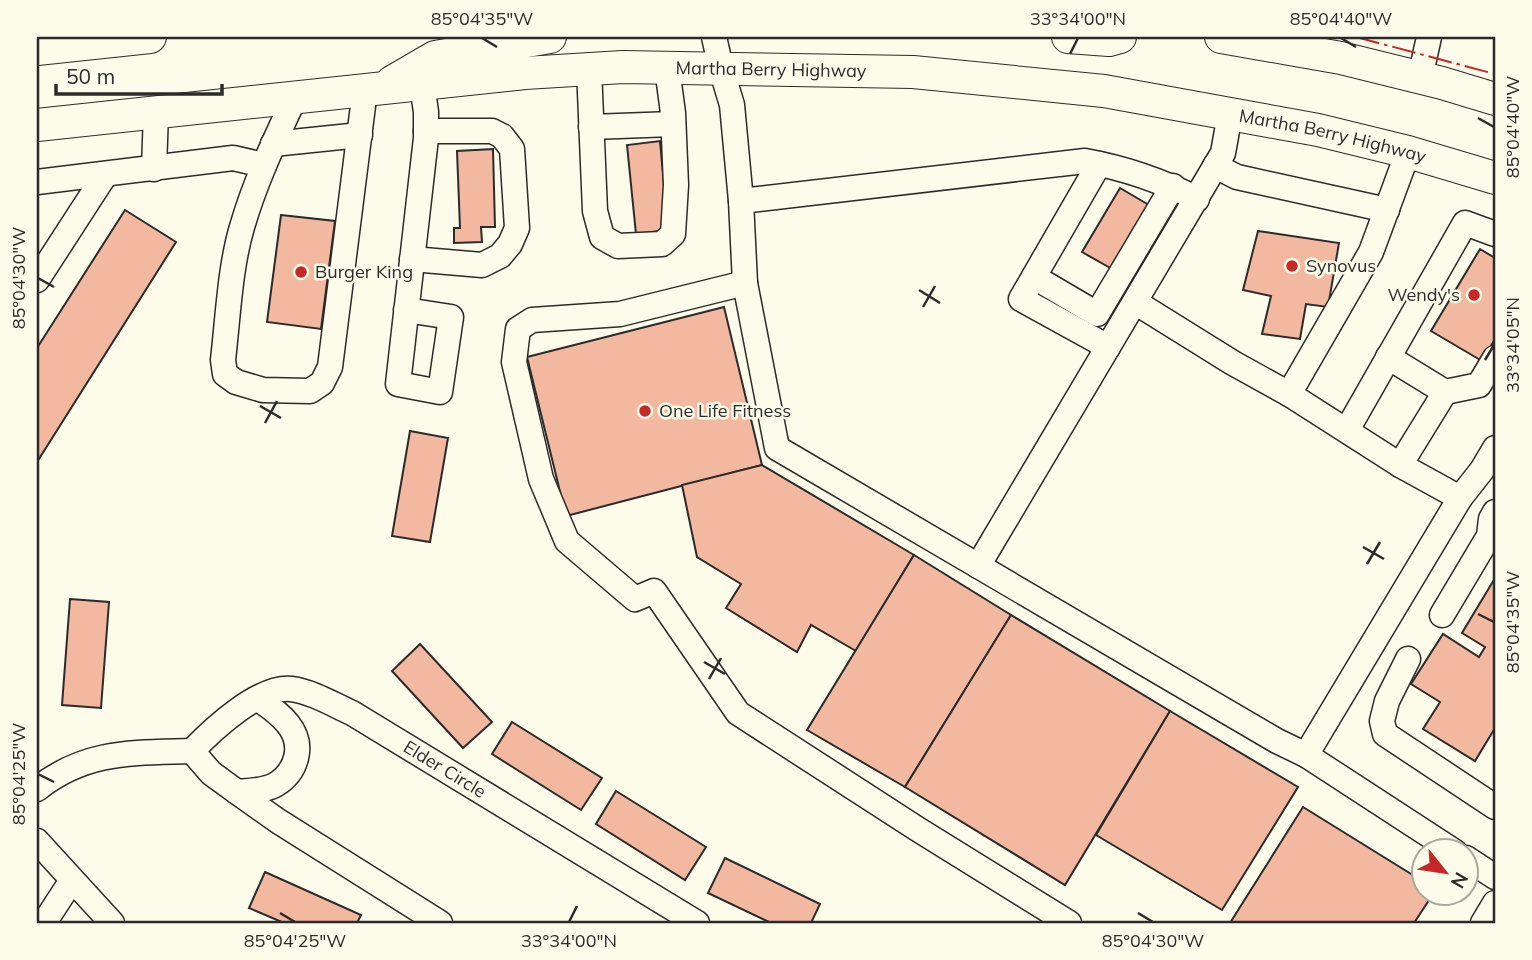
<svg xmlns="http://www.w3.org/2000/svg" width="1532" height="960" viewBox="0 0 1532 960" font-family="Mulish,sans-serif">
<rect width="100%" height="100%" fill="#fdfbea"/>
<g fill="#f2b8a0" stroke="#2b2b2b" stroke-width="2">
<path d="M660 141 668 230 636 234 627 145Z"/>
<path d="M493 149 495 227H481L482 242 454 243V228H460L457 151Z"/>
<path d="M1120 188 1149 205 1112 269 1082 252Z"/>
<path d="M125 210 176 242 37 462V348Z"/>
<path d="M281 215 335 221 321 329 267 322Z"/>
<path d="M1258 231 1339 243 1328 307 1306 304 1300 339 1262 334 1271 296 1243 290Z"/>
<path d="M1480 249 1495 258V339L1482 361 1431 331Z"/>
<path d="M724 307 762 465 566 516 527 357Z"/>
<path d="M410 431 448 438 430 542 392 536Z"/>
<path d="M762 465 914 555 856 651 811 625 797 652 726 608 741 584 697 557 682 485Z"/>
<path d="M914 555 1011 615 905 787 807 730Z"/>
<path d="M1495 578V728L1475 761 1423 729 1440 702 1411 684 1443 634 1479 657 1485 647 1462 633Z"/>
<path d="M70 599 109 602 101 708 62 705Z"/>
<path d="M1011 615 1170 711 1065 885 905 787Z"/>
<path d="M420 644 492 722 463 748 392 671Z"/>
<path d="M1170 711 1298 787 1222 910 1096 835Z"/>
<path d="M512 722 602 778 581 810 492 754Z"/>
<path d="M616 791 706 847 685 880 596 824Z"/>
<path d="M1303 807 1424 882V894H1433L1414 923H1230Z"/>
<path d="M725 858 820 904 811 923H771L708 893Z"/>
<path d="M265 872 361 915 357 923H284L249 908Z"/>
</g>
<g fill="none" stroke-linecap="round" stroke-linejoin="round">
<g stroke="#2b2b2b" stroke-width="27">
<g id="minor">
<path d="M714 37 721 68 732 105 741 201 745 283 777 448 1277 741 1306 755 1460 498 1482 470 1495 448"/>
<path d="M589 69 595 211 602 237 618 246 662 244 673 234 676 185 673 113 667 68"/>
<path d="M1420 78 1429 37"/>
<path d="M295 97C275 140 255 182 242 227 230 267 228 317 223 360L225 374 236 382 263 390 310 391 322 383 330 367 365 90"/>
<path d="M591 127 673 124"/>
<path d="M273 144 360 135"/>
<path d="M1099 164 1021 299 1108 347"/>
<path d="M1215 166 1237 177 1387 210"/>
<path d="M154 169 156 112"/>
<path d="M37 182 233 158 264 165"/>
<path d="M741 201 1085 161C1124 168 1162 181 1197 199"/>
<path d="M412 259 482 265 500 256 510 244 517 228 512 149 502 136 492 131H426"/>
<path d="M1034 277 1097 314 1173 186"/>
<path d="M37 280 105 175"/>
<path d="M745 283 620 314 532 320 518 329 514 362 541 479 567 541 635 599 654 591 738 713 919 830 1069 923"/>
<path d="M1135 302 1233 363 1289 394 1400 465 1460 498"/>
<path d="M406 310 451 317 440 392 398 384 426 138V112L422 84"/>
<path d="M1388 357 1445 392 1479 385 1495 358"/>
<path d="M1289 394 1371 252 1408 152"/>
<path d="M1347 430 1465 223 1495 234"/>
<path d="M1400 465 1445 392"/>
<path d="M978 566 1223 153 1230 114"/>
<path d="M1442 615 1489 536 1491 519 1495 512"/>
<path d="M1408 659 1387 701 1382 721 1385 734 1495 807"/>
<path d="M1306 755 1455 852"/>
<path d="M37 789C86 750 133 753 192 751"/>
<path d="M237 792C249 791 263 791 275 785 297 772 305 745 288 724 280 714 269 706 258 699"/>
<path d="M37 841 112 923"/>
<path d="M1466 858 1495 877"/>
<path d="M44 923 72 880"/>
<path id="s1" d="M440 923 278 821 237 792 211 773 192 751C213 729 259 686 291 689 313 692 332 704 352 713L697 923"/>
<path d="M1483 923 1495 903"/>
</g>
</g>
<g stroke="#2b2b2b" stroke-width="34">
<g id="major">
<path d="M1068 37 1109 40 1120 37"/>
<path d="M1221 37 1341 58 1442 83 1495 99"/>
<path d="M37 49 150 37"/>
<path d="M392 82 435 57 550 37"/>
<path id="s2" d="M37 125 525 73 623 67 913 72 1104 91 1230 114 1318 130 1408 152 1495 178"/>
</g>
</g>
<use href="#minor" stroke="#fdfbea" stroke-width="24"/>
<use href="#major" stroke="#fdfbea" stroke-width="32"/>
<path stroke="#c62828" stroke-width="2" stroke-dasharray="24 5 3.5 5" stroke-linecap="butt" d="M1356 37 1495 74"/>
</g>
<path fill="none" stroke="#2b2b2b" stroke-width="2.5" d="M482 38 497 47M1341 38 1356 47M1070 54 1078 38M1478 118 1494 127M38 278 54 287M919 290 940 303M923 307 935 286M1485 360 1494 345M260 406 281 418M265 423 277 401M1363 547 1384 559M1367 564 1380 542M1478 614 1494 622M704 662 725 674M709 679 721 658M38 774 54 782M280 913 295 922M1138 913 1153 922M569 922 577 906"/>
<g fill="#c62828" stroke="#fdfbea" stroke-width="2.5">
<circle cx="1292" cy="266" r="7"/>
<circle cx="301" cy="272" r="7"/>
<circle cx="1474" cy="295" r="7"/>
<circle cx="645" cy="411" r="7"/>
</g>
<g text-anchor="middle" stroke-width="5" stroke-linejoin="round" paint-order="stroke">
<g font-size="18" fill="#2b2b2b" stroke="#fdfbea">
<text dy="6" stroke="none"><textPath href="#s2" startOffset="737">Martha Berry Highway</textPath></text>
<text dy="6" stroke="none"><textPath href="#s2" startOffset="1304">Martha Berry Highway</textPath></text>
<text dy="6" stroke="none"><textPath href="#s1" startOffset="597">Elder Circle</textPath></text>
</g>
<g font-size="18" fill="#2b2b2b" stroke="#fdfbea" text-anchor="start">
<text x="1306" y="272">Synovus</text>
<text x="315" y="278">Burger King</text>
<text x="1460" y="301" text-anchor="end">Wendy's</text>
<text x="659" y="417">One Life Fitness</text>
</g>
</g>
<rect width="1532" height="960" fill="none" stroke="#fdfbea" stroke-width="77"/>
<g transform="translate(1445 872) rotate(120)"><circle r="33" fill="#fdfbea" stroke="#a9a89e" stroke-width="2"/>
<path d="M0-5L12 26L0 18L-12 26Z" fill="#c62828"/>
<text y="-10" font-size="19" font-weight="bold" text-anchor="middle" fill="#2b2b2b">N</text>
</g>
<path d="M56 84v10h166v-10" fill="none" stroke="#2b2b2b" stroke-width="3.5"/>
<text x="66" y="84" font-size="21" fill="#2b2b2b" stroke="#fdfbea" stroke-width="5" paint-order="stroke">50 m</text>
<rect x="38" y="38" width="1456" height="884" fill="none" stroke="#2b2b2b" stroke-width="2.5"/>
<g font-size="18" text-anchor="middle" fill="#2b2b2b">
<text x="482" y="25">85°04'35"W</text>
<text x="1078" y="25">33°34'00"N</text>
<text x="1341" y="25">85°04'40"W</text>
<text transform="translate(1513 127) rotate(-90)" y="6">85°04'40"W</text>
<text transform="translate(19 278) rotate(-90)" y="6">85°04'30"W</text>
<text transform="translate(1513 345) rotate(-90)" y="6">33°34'05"N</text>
<text transform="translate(1513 622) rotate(-90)" y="6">85°04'35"W</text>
<text transform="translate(19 774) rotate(-90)" y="6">85°04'25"W</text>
<text x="295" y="947">85°04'25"W</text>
<text x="569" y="947">33°34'00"N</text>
<text x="1153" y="947">85°04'30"W</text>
</g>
</svg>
